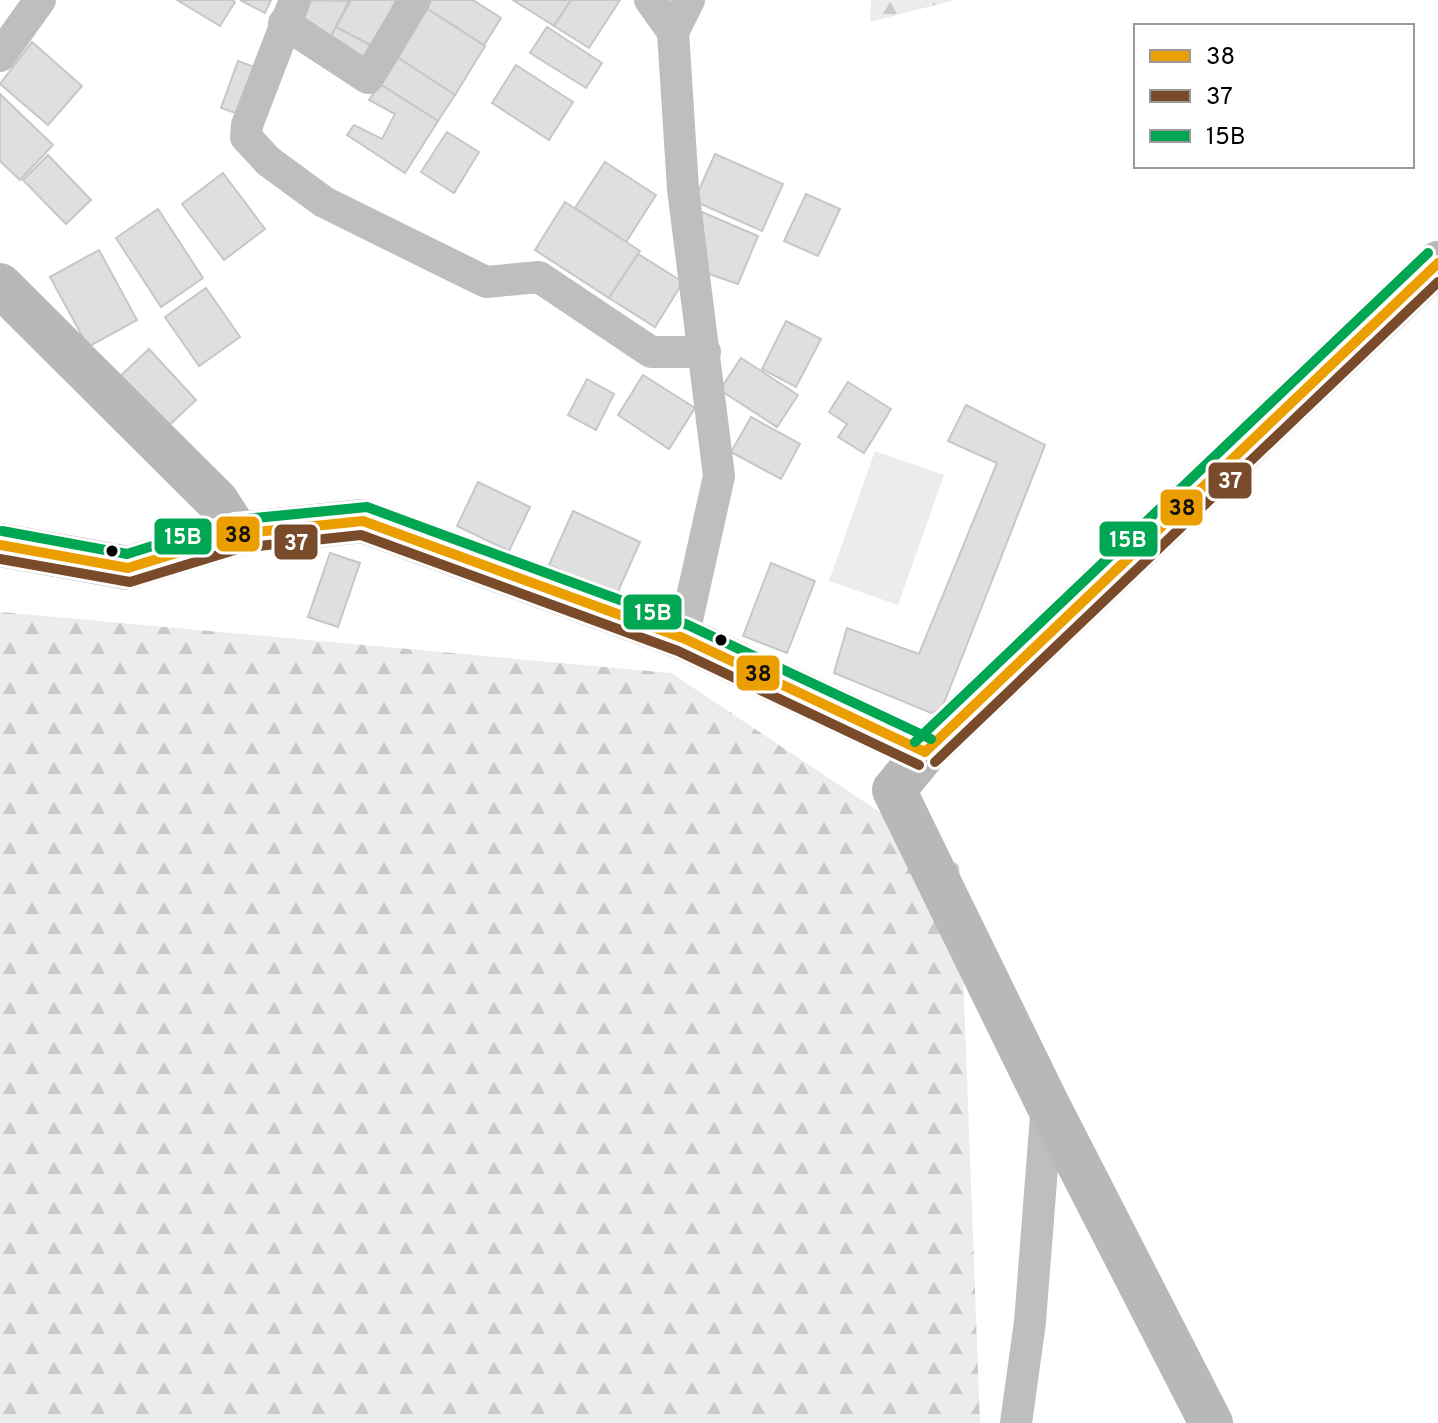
<svg xmlns="http://www.w3.org/2000/svg" width="1438" height="1423" viewBox="0 0 1438 1423" font-family="Overpass,sans-serif">
<defs>
<pattern id="forest-firs" width="22" height="20" patternUnits="userSpaceOnUse" patternTransform="scale(2)"><rect width="22" height="20" fill="#ececec"/><path d="M5 1l3.5 6h-7zM16 11l3.5 6h-7z" fill="#c9c9c9"/></pattern>
</defs>
<rect width="100%" height="100%" fill="#fff"/>
<g fill="url(#forest-firs)">
<path d="M871 0H955L870 22Z"/>
<path d="M0 612 671 673 959 865 980 1423H0Z"/>
</g>
<path fill="#ececec" d="M875 451 944 475 898 605 829 581Z"/>
<g fill="#dfdfdf" stroke="#c7c7c7" stroke-width="2">
<path d="M177 0H232L235 2 220 26Z"/>
<path d="M240 0H271L265 13Z"/>
<path d="M304 0 349 1 328 42 292 24Z"/>
<path d="M351 0H396L372 46 336 27Z"/>
<path d="M431 0H473L501 18 484 45 426 8Z"/>
<path d="M513 0H571L554 26Z"/>
<path d="M571 0H620L589 48 554 26Z"/>
<path d="M426 8 485 46 455 95 395 56Z"/>
<path d="M336 27 372 46 363 63 328 42Z"/>
<path d="M547 27 602 63 586 88 530 53Z"/>
<path d="M32 42 82 86 48 125 0 84Z"/>
<path d="M397 57 455 95 438 121 380 84Z"/>
<path d="M238 61 260 69 244 116 221 108Z"/>
<path d="M516 65 573 102 549 140 492 103Z"/>
<path d="M380 84 438 121 405 173 347 135 354 125 382 139 395 114 369 100Z"/>
<path d="M0 94 53 145 20 180 0 161Z"/>
<path d="M447 132 479 152 454 193 421 172Z"/>
<path d="M715 154 783 184 762 231 694 201Z"/>
<path d="M48 155 91 200 66 224 23 180Z"/>
<path d="M605 162 656 195 626 242 575 208Z"/>
<path d="M223 173 265 229 224 260 182 204Z"/>
<path d="M806 194 840 209 818 256 784 241Z"/>
<path d="M565 202 640 251 609 298 535 250Z"/>
<path d="M158 209 203 278 161 307 116 238Z"/>
<path d="M702 212 758 236 738 284 703 272 696 227Z"/>
<path d="M99 250 137 320 88 347 50 277Z"/>
<path d="M638 254 683 282 655 327 609 298Z"/>
<path d="M206 288 240 337 199 366 165 317Z"/>
<path d="M786 321 821 339 796 387 762 369Z"/>
<path d="M149 349 196 400 164 430 117 379Z"/>
<path d="M741 358 798 395 777 427 720 390Z"/>
<path d="M643 375 695 408 669 449 618 415Z"/>
<path d="M587 379 614 394 596 430 568 415Z"/>
<path d="M848 382 891 409 864 453 838 437 847 424 829 412Z"/>
<path d="M966 405 1045 445 942 708 931 713 834 673 847 628 919 654 997 463 948 441Z"/>
<path d="M751 417 800 444 781 479 731 452Z"/>
<path d="M478 482 530 507 509 551 457 526Z"/>
<path d="M573 511 640 542 616 596 549 565Z"/>
<path d="M330 553 360 563 338 627 308 617Z"/>
<path d="M771 563 815 581 787 653 743 636Z"/>
</g>
<g fill="none" stroke-linecap="round" stroke-linejoin="round">
<g stroke="#bebebe" stroke-width="32">
<path d="M295 0 247 125 246 137 268 161 324 202 486 282 539 277 651 352H705"/>
<path d="M650 0 673 32"/>
<path d="M284 23 368 78 415 0"/>
<path d="M0 56 40 0"/>
<path d="M683 638 719 476 683 189 673 32 689 0"/>
<path d="M1016 1423 1030 1322 1047 1103"/>
</g>
<g stroke="#b8b8b8" stroke-width="44">
<path d="M0 285 217 501 238 534"/>
<path d="M0 545 128 568 238 534 363 521 683 638 925 752"/>
<path d="M1211 1423 1047 1103 894 790 925 752 1438 263"/>
</g>
<g stroke="#fff" stroke-width="16">
<g id="bus-1">
<path d="M0 545 128 568 238 534 363 521 683 638 925 752"/>
<path d="M925 752 1438 263"/>
</g>
</g>
<g stroke="#fff" stroke-width="16">
<g id="bus-2">
<path d="M0 559 130 582 241 548 361 535 678 651 919 765"/>
<path d="M935 762 1438 282"/>
</g>
</g>
<g stroke="#fff" stroke-width="16">
<g id="bus-3">
<path d="M2 531 127 554 235 520 367 507 688 625 931 739"/>
<path d="M915 742 1428 253"/>
</g>
</g>
<use href="#bus-1" stroke="#eb9e00" stroke-width="10"/>
<use href="#bus-2" stroke="#7a4b2a" stroke-width="10"/>
<use href="#bus-3" stroke="#00a651" stroke-width="10"/>
</g>
<g fill="#000" stroke="#fff" stroke-width="3">
<circle cx="112" cy="551" r="7"/>
<circle cx="721" cy="640" r="7"/>
</g>
<g stroke="#fff" stroke-width="3">
<rect x="1207" y="461" width="46" height="39" rx="8" fill="#7a4b2a"/>
<rect x="1159" y="488" width="45" height="39" rx="8" fill="#eb9e00"/>
<rect x="215" y="515" width="46" height="38" rx="8" fill="#eb9e00"/>
<rect x="153" y="517" width="60" height="39" rx="8" fill="#00a651"/>
<rect x="1098" y="520" width="61" height="38" rx="8" fill="#00a651"/>
<rect x="273" y="523" width="46" height="38" rx="8" fill="#7a4b2a"/>
<rect x="622" y="593" width="61" height="38" rx="8" fill="#00a651"/>
<rect x="735" y="654" width="46" height="38" rx="8" fill="#eb9e00"/>
</g>
<g font-size="22" text-anchor="middle" font-weight="bold" fill="#fff">
<text x="1230" y="488">37</text>
<text x="183" y="544">15B</text>
<text x="1128" y="547">15B</text>
<text x="296" y="550">37</text>
<text x="653" y="620">15B</text>
</g>
<g font-size="22" text-anchor="middle" font-weight="bold" fill="#111">
<text x="1182" y="515">38</text>
<text x="238" y="542">38</text>
<text x="758" y="681">38</text>
</g>
<rect x="1134" y="24" width="280" height="144" fill="#ffffff" stroke="#999999" stroke-width="2"/>
<rect x="1150" y="50" width="40" height="12" fill="#eb9e00" stroke="#999999" stroke-width="2"/>
<text x="1206" y="64" font-size="24" fill="#000000">38</text>
<rect x="1150" y="90" width="40" height="12" fill="#7a4b2a" stroke="#999999" stroke-width="2"/>
<text x="1206" y="104" font-size="24" fill="#000000">37</text>
<rect x="1150" y="130" width="40" height="12" fill="#00a651" stroke="#999999" stroke-width="2"/>
<text x="1206" y="144" font-size="24" fill="#000000">15B</text>
</svg>
